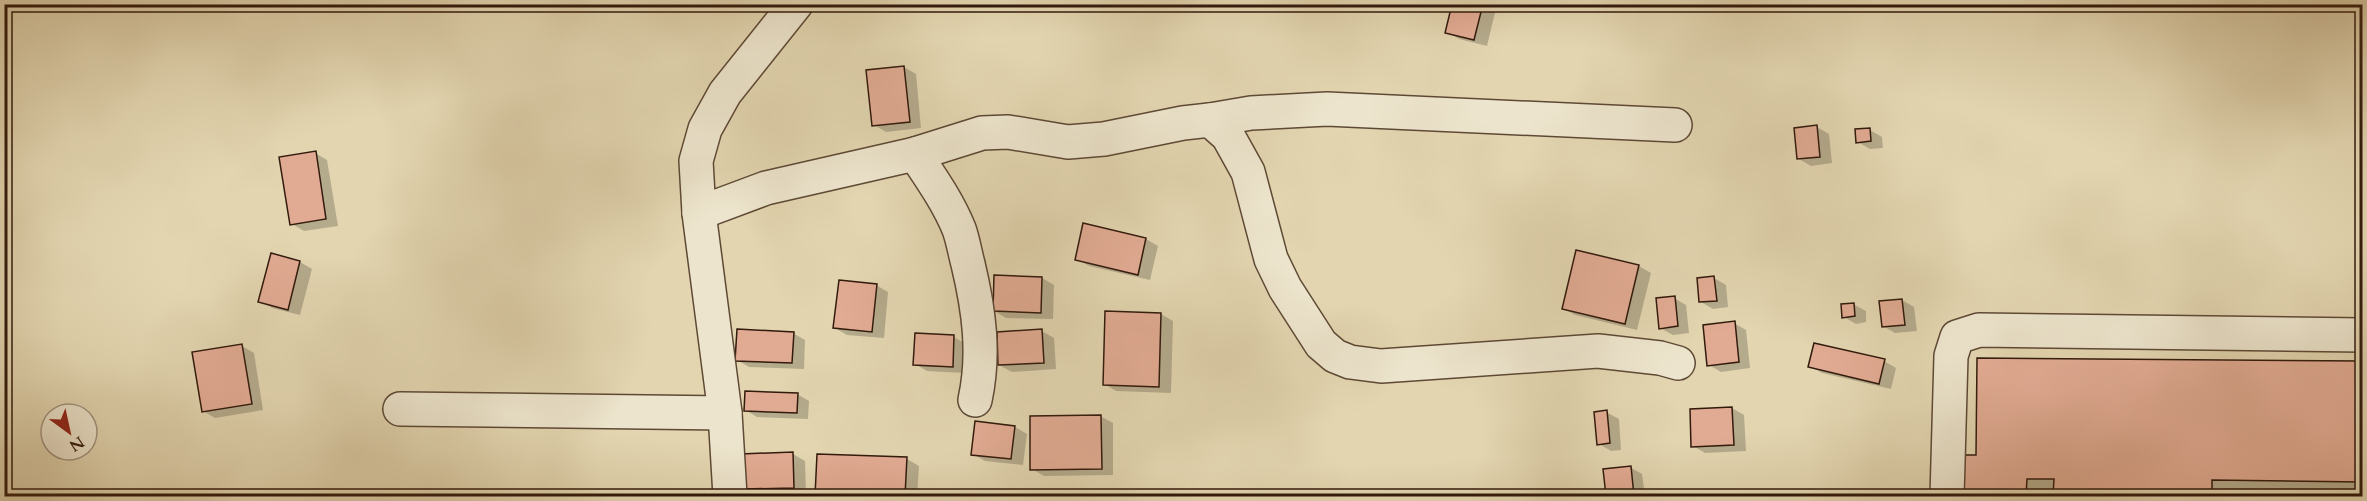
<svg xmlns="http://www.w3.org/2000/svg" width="2367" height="501" viewBox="0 0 2367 501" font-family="Cardo,serif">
<rect width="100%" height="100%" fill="#e2d5b0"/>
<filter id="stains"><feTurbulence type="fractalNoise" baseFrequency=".00333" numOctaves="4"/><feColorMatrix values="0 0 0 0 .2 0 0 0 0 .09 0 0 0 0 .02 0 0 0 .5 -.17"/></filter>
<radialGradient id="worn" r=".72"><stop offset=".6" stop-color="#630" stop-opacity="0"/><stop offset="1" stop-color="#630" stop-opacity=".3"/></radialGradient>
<g fill="#0003">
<path d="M1454 4H1497L1487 46 1459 39 1447 32Z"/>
<path d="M904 67 916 74 921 128 886 132 874 125Z"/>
<path d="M1817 127 1829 134 1832 163 1811 166 1799 159Z"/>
<path d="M1870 130 1882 137 1883 148 1870 149 1858 142Z"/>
<path d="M315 153 327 160 338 226 304 231 292 224Z"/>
<path d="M1085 225 1146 239 1158 246 1150 280 1089 266 1077 259Z"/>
<path d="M1577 252 1639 266 1651 273 1637 330 1575 315 1563 308Z"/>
<path d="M300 262 312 269 300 315 272 308 260 301Z"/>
<path d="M1042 278 1054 285 1053 319 1006 318 994 311Z"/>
<path d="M1714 278 1726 285 1728 307 1713 309 1701 302Z"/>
<path d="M876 285 888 292 884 338 847 335 835 328Z"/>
<path d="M1674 298 1686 305 1689 333 1673 335 1660 328Z"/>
<path d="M1902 300 1914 307 1917 331 1895 333 1883 326Z"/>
<path d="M1853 304 1866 311V322L1856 324 1844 317Z"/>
<path d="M1161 314 1173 321 1171 393 1116 391 1104 384Z"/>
<path d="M1734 323 1746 330 1750 368 1721 372 1709 365Z"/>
<path d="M1042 331 1054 338 1056 369 1012 372 999 365Z"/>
<path d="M793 333 805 340 804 369 749 367 737 360Z"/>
<path d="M954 337 966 344 964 373 927 371 915 364Z"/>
<path d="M242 346 254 353 263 410 215 418 203 411Z"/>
<path d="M1979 360 2362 362V491L2230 490V496H2055V489H2045V496H1963L1978 457Z"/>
<path d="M1884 361 1896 368 1891 389 1822 373 1810 366Z"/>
<path d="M797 394 809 401 808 419 757 417 745 410Z"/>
<path d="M1732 408 1744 415 1746 451 1705 453 1693 446 1692 410Z"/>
<path d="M1606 412 1619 419 1621 450 1611 451 1599 444Z"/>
<path d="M1100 416 1113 423V475L1044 476 1032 469Z"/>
<path d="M1015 427 1027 434 1023 465 985 461 973 454Z"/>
<path d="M793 454 805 461 806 494 756 495 744 488Z"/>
<path d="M819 456 907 459 919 466 917 496H817Z"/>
<path d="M1630 467 1642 474 1645 496H1608L1605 470Z"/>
</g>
<g fill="#e1ab93" stroke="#321a0c" stroke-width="1.5">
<path d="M1452 4H1483L1474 40 1445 33Z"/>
<path d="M904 66 910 122 872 126 866 70Z"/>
<path d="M1817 125 1820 157 1797 159 1794 128Z"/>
<path d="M1870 128 1871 141 1856 143 1855 129Z"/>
<path d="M316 151 326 219 290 225 279 157Z"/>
<path d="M1083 223 1146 238 1138 275 1075 260Z"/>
<path d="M1576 250 1639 265 1625 324 1562 309Z"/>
<path d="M271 253 300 261 288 310 258 302Z"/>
<path d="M994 275 1042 277 1041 313 993 311Z"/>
<path d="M1714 276 1717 301 1699 302 1697 278Z"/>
<path d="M839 280 877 284 872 332 833 328Z"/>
<path d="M1675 296 1678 326 1659 329 1656 298Z"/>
<path d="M1902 299 1905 325 1882 327 1879 301Z"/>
<path d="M1854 303 1855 316 1842 318 1841 304Z"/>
<path d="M1105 311 1161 313 1159 387 1103 385Z"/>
<path d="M1735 321 1739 362 1707 366 1703 325Z"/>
<path d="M737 329 794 332 792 363 735 361Z"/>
<path d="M1042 329 1044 363 998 365 997 332Z"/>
<path d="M915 333 954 335 953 367 913 365Z"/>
<path d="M1814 343 1885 359 1879 384 1808 367Z"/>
<path d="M242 344 252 404 202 412 192 352Z"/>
<path d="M1977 358 2362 361V482L2212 480V496H2053L2054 479H2027L2026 496H1961L1962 455H1976Z"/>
<path d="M745 391 798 393 797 413 744 411Z"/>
<path d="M1732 407 1734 445 1691 447 1690 409Z"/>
<path d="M1607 410 1610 443 1597 445 1594 412Z"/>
<path d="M1101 415 1102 469 1030 470V416Z"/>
<path d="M975 421 1015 426 1011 459 971 455Z"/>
<path d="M793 452 794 488 743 489 741 454Z"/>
<path d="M817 454 907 457 905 496H815Z"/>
<path d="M1631 466 1634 496H1606L1603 469Z"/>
</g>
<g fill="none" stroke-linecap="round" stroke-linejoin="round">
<g stroke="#5e4935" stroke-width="36">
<g id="minor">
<path d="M1210 120 1251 113 1327 109 1675 125"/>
<path d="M915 154C931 178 948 202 959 229 963 240 965 253 968 264 979 310 985 354 975 400"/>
<path d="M699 213 766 188 915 154 982 133 1008 132 1068 142 1104 139 1183 123 1210 120 1228 136 1248 172 1271 259 1285 288 1321 344 1335 356 1350 362 1381 366 1598 351 1660 358 1678 363"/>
<path d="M400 409 725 413"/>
<path d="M730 496 725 413 699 213 696 161 705 129 725 93 796 4"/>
<path d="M1947 496 1951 356 1957 337 1979 330 2362 335"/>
</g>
</g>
<use href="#minor" stroke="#ece4cc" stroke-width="33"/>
</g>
<rect width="2367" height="501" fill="none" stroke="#e2d5b0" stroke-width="24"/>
<rect x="6" y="6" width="2355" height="489" fill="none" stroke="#321a0c" stroke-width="3"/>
<rect x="12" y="12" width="2343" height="477" fill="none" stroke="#321a0c" stroke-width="1.5"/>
<g transform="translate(69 432) rotate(147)"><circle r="28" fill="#ece4cc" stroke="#a2937f" stroke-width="1.5"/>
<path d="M0-4.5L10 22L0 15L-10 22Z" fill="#8f2418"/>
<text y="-9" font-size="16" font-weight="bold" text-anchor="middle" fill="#321a0c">N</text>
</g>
<rect width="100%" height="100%" filter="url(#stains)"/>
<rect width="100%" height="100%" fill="url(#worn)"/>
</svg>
